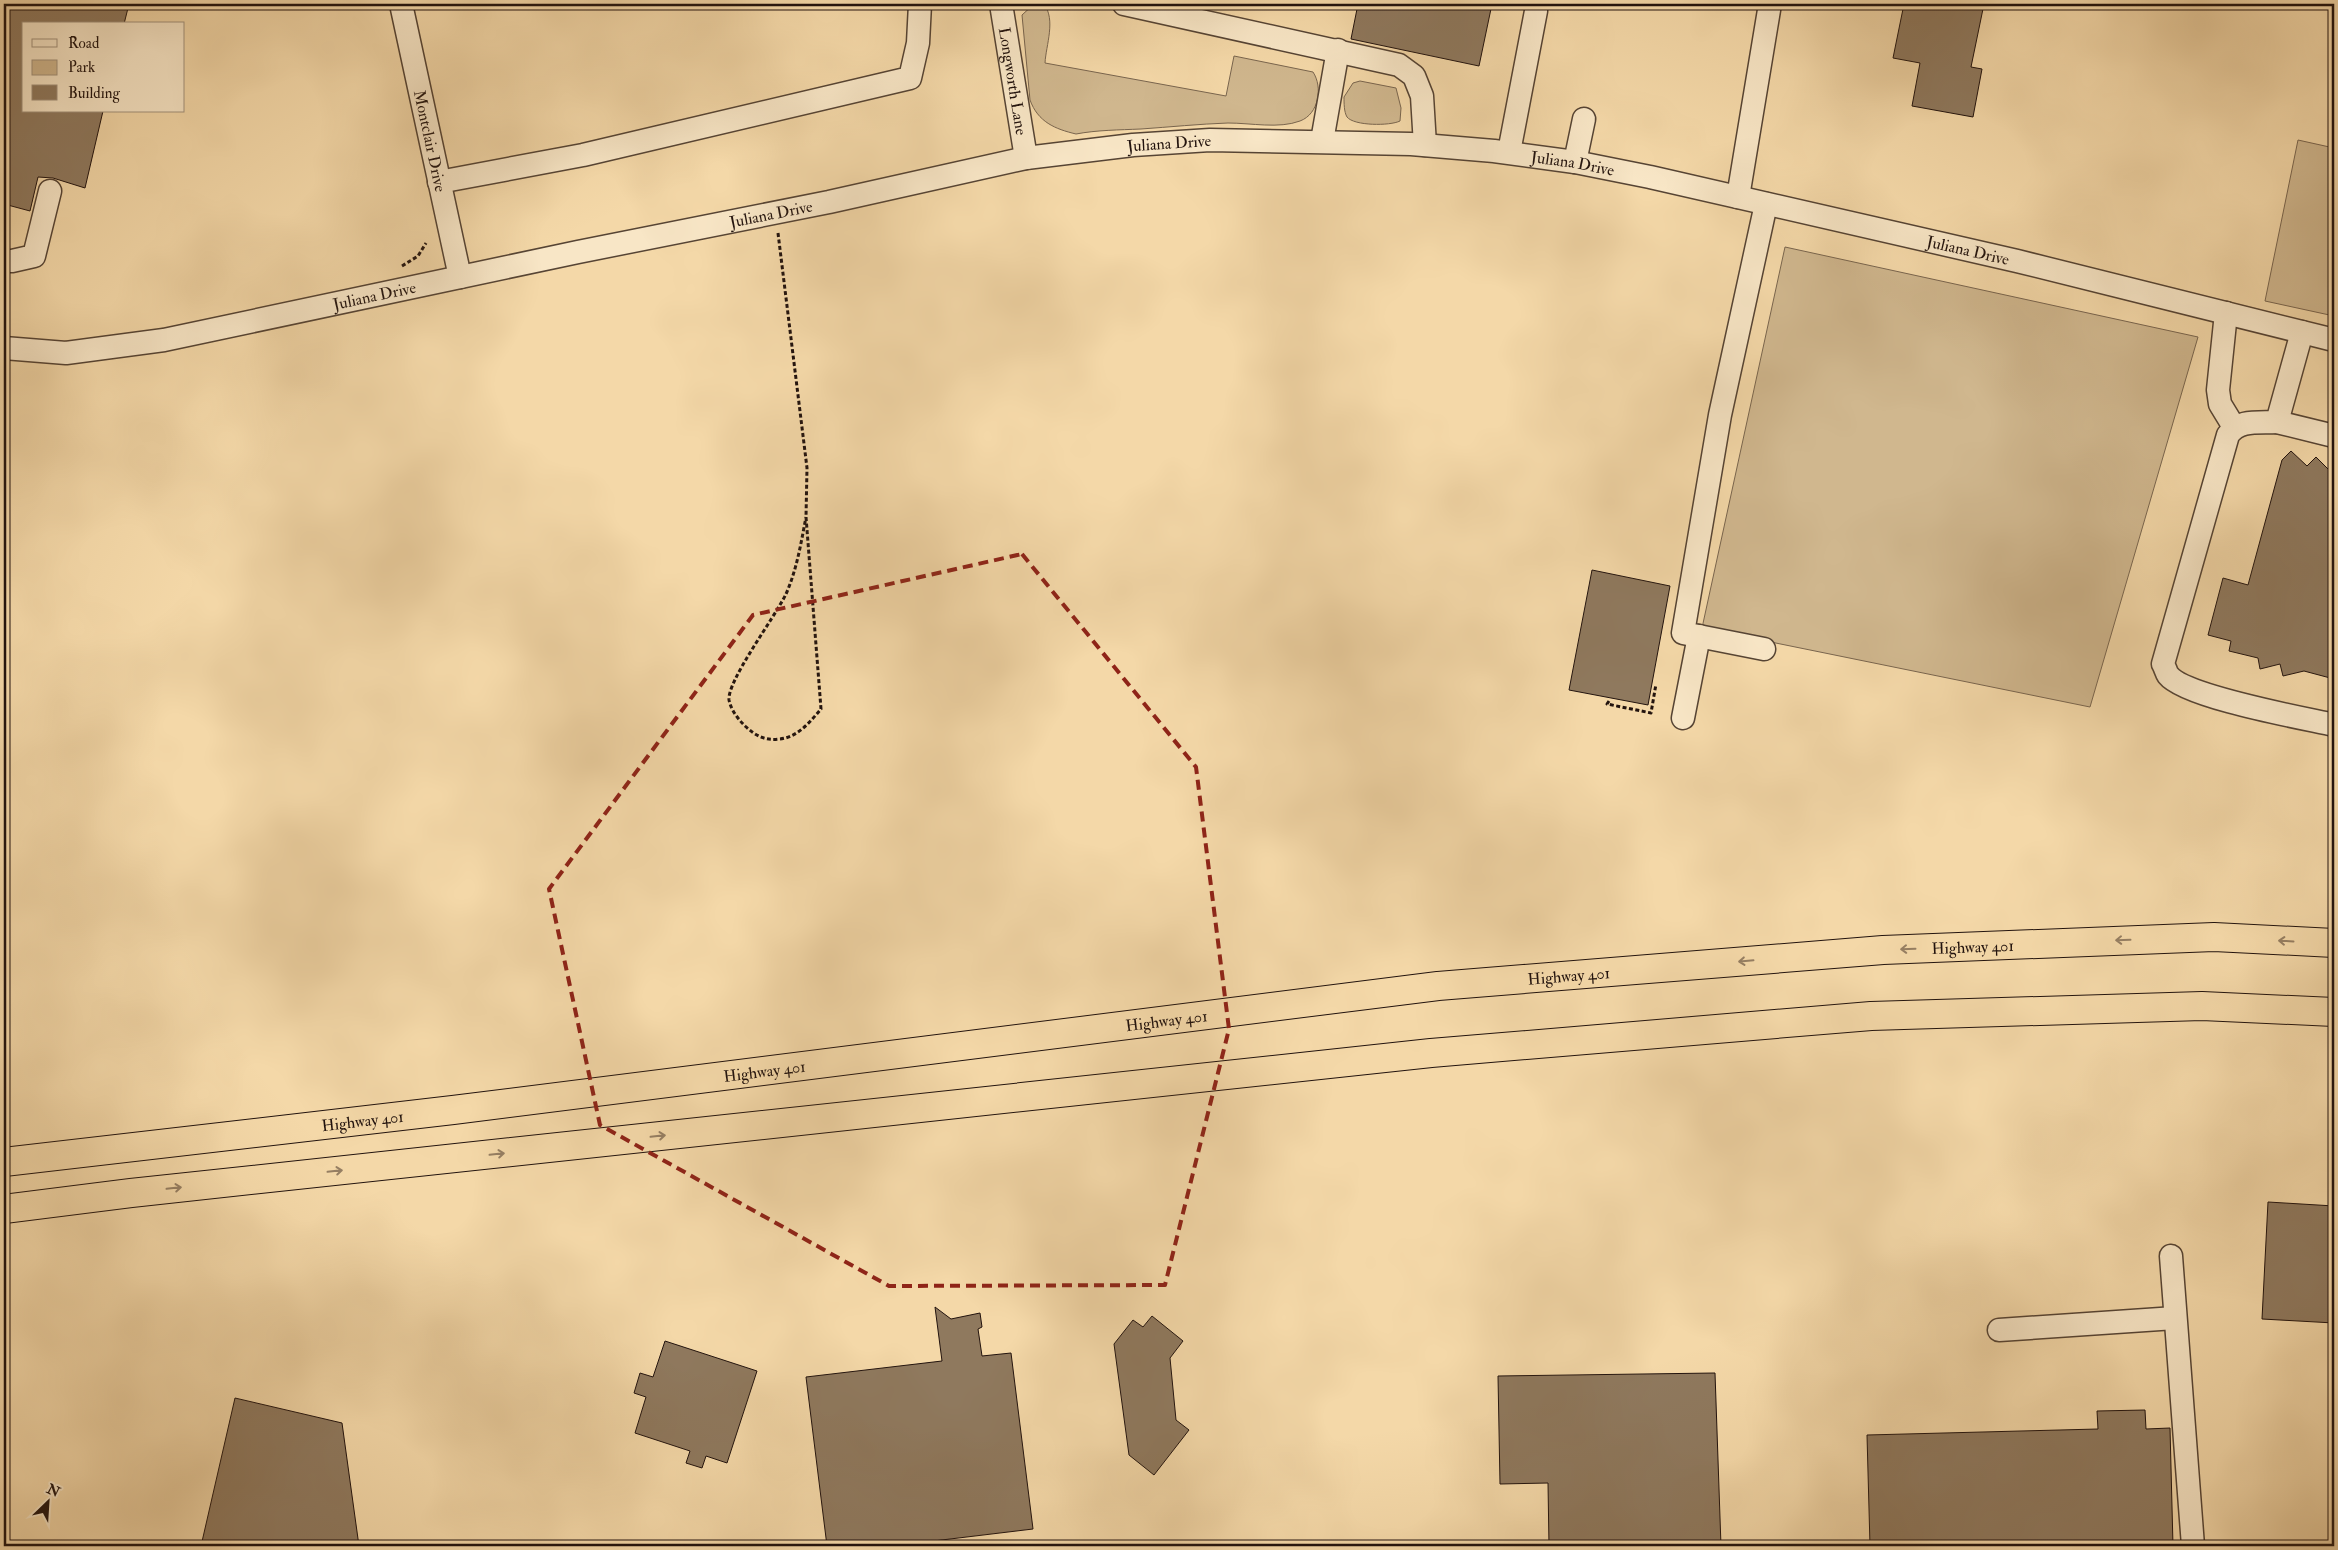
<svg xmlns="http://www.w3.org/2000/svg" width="2338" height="1550" viewBox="0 0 2338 1550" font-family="'IM FELL Double Pica',serif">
<rect width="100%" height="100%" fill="#f4d8a8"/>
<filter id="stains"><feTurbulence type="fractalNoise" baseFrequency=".004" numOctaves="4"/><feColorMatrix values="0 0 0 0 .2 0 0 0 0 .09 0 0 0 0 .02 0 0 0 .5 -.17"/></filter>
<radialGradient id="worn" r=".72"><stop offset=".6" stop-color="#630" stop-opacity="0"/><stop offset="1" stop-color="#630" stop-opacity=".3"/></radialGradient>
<g fill="#d0b78e" stroke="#79654e">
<path d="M1034 4H1044C1056 20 1046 45 1045 63L1226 96 1234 56 1313 72C1323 87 1319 114 1300 121 1279 129 1251 123 1228 123 1199 124 1170 127 1141 129 1119 130 1097 130 1076 134 1055 129 1038 122 1030 100L1022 15Z"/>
<path d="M1360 81 1396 88 1401 108 1400 121C1390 126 1354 126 1347 117 1344 112 1344 103 1344 97L1353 83Z"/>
<path d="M2298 140 2334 148V316L2265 301Z"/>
<path d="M1785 247 2198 337 2090 707 1702 628Z"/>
</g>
<g fill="#8f795e" stroke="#22130e">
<path d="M4 4H129L124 24H24V111H103L85 188 53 178 38 177 30 211 4 204Z"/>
<path d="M1358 4H1492L1479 66 1351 39Z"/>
<path d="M1904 4H1984L1971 67 1982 69 1973 117 1912 106 1920 63 1893 58Z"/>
<path d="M2291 451 2307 466 2316 457 2334 475V679L2304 671 2283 676 2280 664 2260 669 2258 658 2229 651 2231 641 2208 635 2223 578 2248 585 2282 460Z"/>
<path d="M1592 570 1670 586 1648 705 1569 690Z"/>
<path d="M2268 1202 2334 1206V1323L2262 1319Z"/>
<path d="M935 1307 951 1319 980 1313 982 1327 978 1329 982 1356 1011 1353 1033 1529 892 1546H827L806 1377 942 1361Z"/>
<path d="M1152 1316 1183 1341 1170 1358 1176 1420 1189 1430 1154 1475 1129 1455 1114 1344 1133 1320 1143 1327Z"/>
<path d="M665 1341 757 1371 727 1463 706 1456 702 1468 686 1463 690 1451 635 1433 646 1397 634 1393 640 1373 653 1377Z"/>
<path d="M1715 1373 1721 1546H1549L1548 1483 1500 1484 1498 1376Z"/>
<path d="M235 1398 342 1423 359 1546H201Z"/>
<path d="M2145 1410 2146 1429 2170 1428 2173 1546H1870L1867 1435 2098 1429 2097 1411Z"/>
</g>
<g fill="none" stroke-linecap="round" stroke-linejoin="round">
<g stroke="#564434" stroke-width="25">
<g id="minor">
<path id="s1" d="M401 4 460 277"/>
<path id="s2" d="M1001 4 1026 158"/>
<path d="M1124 4 1399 65 1414 76 1422 96 1425 145"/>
<path d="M1322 141 1338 50"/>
<path d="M1509 152 1536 11"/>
<path d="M1575 162 1584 119"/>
<path d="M439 182 583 155 910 78 918 43 920 4"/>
<path d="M1738 197 1770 4"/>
<path d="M4 261H12L34 256 50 191"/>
<path d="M2226 313 2218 390 2220 404 2234 427"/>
<path d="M2302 332 2277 422C2258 423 2239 419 2228 435L2163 664C2165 667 2166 672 2168 675 2185 697 2303 718 2334 725"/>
<path id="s3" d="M4 348 66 353 164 340 578 252 829 202 1026 158 1133 145 1210 140 1411 144 1494 151 1575 162 1650 177 2017 261 2334 340"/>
<path d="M2277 422 2334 436"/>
<path d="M1764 649 1683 633 1720 415 1766 204"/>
<path d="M1683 718 1699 636"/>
<path d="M2171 1256 2193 1546"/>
<path d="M1999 1330 2175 1318"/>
</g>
</g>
<g stroke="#22130e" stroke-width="30">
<g id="highway">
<path id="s4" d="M4 1162 453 1110 1438 986 1883 950 2214 937 2334 943"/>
<path d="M4 1209 131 1193 1431 1053 1871 1016 2202 1006 2334 1012"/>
</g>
</g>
<g stroke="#22130e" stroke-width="3" stroke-dasharray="4 2.5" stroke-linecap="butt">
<path d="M778 233 807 468 806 517 821 709C810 722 797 738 779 739 764 741 755 735 745 726 738 719 731 710 729 700 727 681 775 617 786 594 797 569 801 543 806 517"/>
<path d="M402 266 418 256 426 243"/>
<path d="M1609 701 1607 704 1651 713 1656 684"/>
</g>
<use href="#minor" stroke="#f8e6c6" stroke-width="22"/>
<use href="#highway" stroke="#f4d8a8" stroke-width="28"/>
</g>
<defs><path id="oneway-shaft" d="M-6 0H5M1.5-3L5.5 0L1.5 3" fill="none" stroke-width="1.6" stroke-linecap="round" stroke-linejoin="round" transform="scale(1.25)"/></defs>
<g stroke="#967f63">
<use href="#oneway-shaft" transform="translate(2123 940) rotate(178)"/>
<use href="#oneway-shaft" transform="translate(2286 941) rotate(-177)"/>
<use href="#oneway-shaft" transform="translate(1908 949) rotate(178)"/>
<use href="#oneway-shaft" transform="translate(1746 961) rotate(175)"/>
<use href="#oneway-shaft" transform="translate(658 1136) rotate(-6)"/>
<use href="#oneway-shaft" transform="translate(497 1154) rotate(-6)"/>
<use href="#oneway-shaft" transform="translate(335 1171) rotate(-6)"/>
<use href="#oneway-shaft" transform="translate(174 1188) rotate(-6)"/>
</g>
<path fill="none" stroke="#8f2418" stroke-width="4" stroke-dasharray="10 6" stroke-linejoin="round" d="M1022 554 1196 767 1229 1029 1165 1285 889 1286 600 1125 549 889 753 615Z"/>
<g text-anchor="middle" stroke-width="4" stroke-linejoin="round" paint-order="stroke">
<g font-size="16" fill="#22130e" stroke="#f8e6c6">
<text dy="6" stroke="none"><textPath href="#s2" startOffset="78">Longworth Lane</textPath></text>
<text dy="6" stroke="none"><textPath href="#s1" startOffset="140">Montclair Drive</textPath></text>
<text dy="6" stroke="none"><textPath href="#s3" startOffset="1186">Juliana Drive</textPath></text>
<text dy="6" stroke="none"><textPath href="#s3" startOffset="1591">Juliana Drive</textPath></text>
<text dy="6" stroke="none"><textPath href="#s3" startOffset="781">Juliana Drive</textPath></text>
<text dy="6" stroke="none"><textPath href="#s3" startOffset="1996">Juliana Drive</textPath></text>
<text dy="6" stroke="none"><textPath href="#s3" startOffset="376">Juliana Drive</textPath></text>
<text dy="6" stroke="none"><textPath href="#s4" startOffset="1981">Highway 401</textPath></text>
<text dy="6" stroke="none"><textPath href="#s4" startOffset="1576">Highway 401</textPath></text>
<text dy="6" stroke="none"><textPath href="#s4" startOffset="1171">Highway 401</textPath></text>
<text dy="6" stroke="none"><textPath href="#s4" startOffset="766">Highway 401</textPath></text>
<text dy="6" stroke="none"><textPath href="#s4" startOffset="361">Highway 401</textPath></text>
</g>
</g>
<rect width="2338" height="1550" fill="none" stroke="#f4d8a8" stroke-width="20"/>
<rect x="5" y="5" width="2328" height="1540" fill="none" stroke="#22130e" stroke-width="2.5"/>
<rect x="10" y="10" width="2318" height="1530" fill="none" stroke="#22130e"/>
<rect x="22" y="22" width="162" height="90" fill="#f8e6c6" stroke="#a2927c"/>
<rect x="32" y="39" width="25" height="8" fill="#f8e6c6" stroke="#a2927c"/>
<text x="68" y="48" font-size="15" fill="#22130e">Road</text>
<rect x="32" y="60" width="25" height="15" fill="#d0b78e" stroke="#a2927c"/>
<text x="68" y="72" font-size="15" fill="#22130e">Park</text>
<rect x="32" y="85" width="25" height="15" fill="#8f795e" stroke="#a2927c"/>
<text x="68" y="98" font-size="15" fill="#22130e">Building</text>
<g transform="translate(48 1502) rotate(25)" stroke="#f8e6c6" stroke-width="4" paint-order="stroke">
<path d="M0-4L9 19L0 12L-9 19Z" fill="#22130e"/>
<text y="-8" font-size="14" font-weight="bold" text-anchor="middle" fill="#22130e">N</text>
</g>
<rect width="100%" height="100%" filter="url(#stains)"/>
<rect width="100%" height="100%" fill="url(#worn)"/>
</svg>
